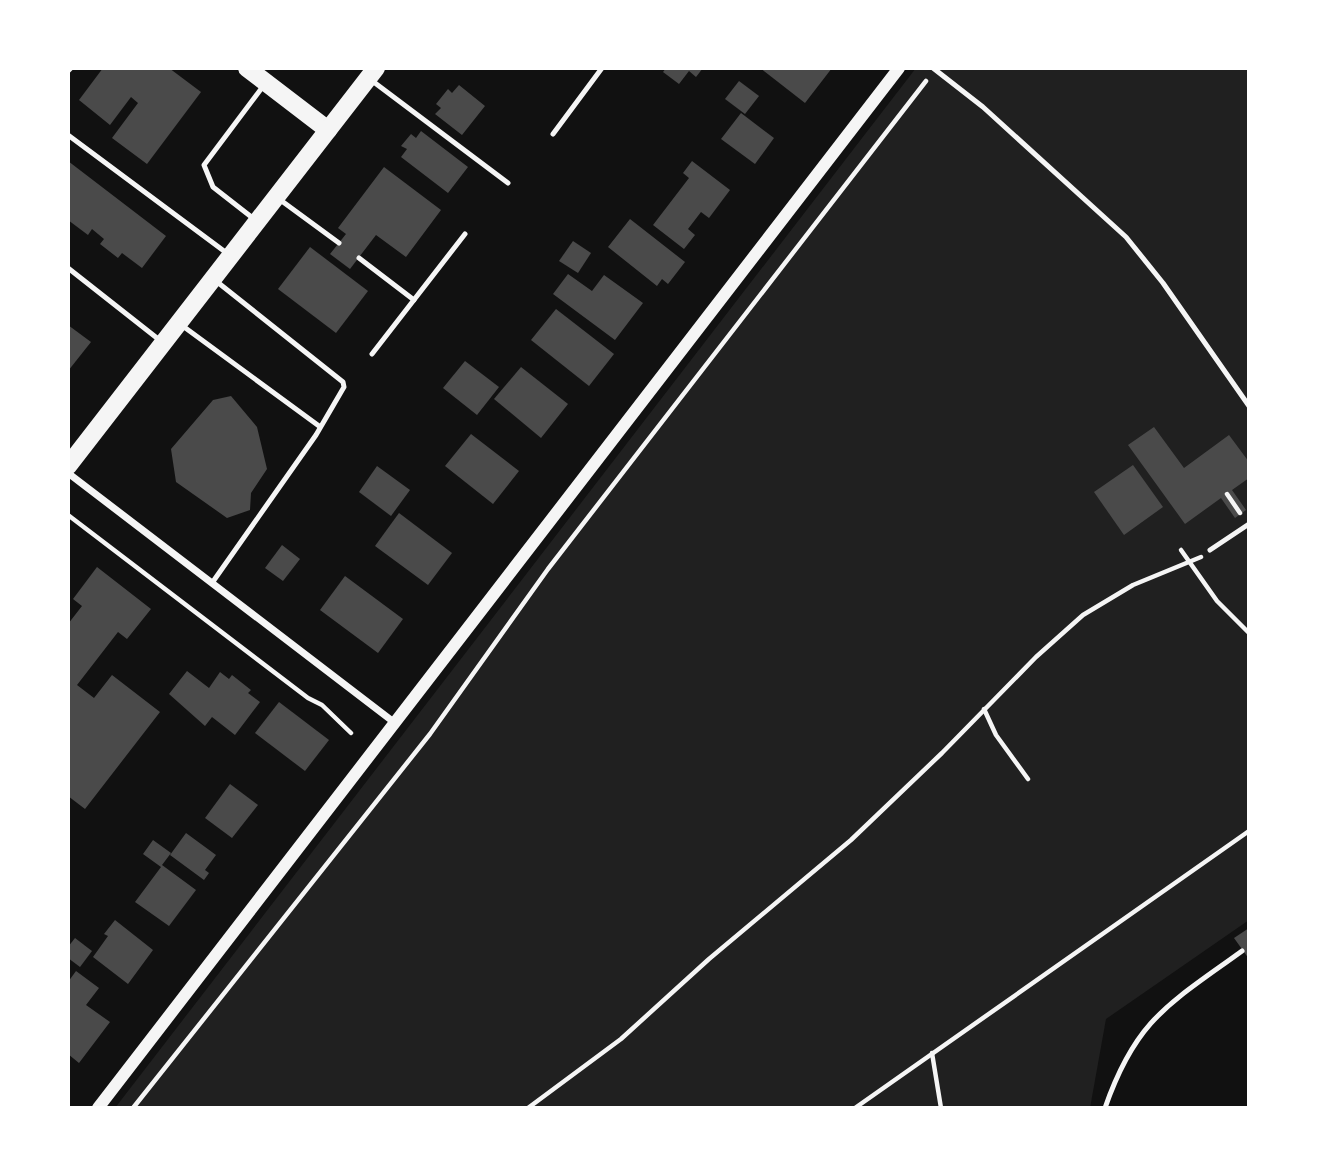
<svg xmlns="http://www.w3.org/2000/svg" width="1317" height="1176" viewBox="0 0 1317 1176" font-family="'Sofia Sans Condensed',sans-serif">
<rect width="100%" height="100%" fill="#111"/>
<path fill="#202020" d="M916 68H1249V920L1106 1019 1090 1108H115Z"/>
<g fill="#4a4a4a">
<path d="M103 68H169L201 92 147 164 112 138 138 103 131 97 110 125 79 100Z"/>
<path d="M666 68H703L696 77 689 71 679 84 663 72Z"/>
<path d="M760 68H832L805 103Z"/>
<path d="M739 81 759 96 745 114 725 99Z"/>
<path d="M459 85 485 106 462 135 435 114 441 108 436 104 448 89 452 93Z"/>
<path d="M741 113 774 138 755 164 721 139Z"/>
<path d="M421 131 468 167 448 193 401 157 407 149 401 146 411 134 416 138Z"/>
<path d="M68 161 166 236 142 268 122 253 118 258 100 244 104 239 92 229 88 235 68 220Z"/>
<path d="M692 161 730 190 709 218 701 212 688 229 695 235 684 249 653 225 689 178 683 173Z"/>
<path d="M384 167 441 210 406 257 376 235 350 269 330 254 346 234 338 228Z"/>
<path d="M630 219 685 262 668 284 662 279 657 286 608 247Z"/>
<path d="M573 241 591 253 578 273 559 261Z"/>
<path d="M310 247 368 291 336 333 278 289Z"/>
<path d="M568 274 592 291 604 275 643 303 615 340 553 294Z"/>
<path d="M556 309 614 354 589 386 531 340Z"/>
<path d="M68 325 91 342 68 371Z"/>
<path d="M465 361 499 387 477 415 443 388Z"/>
<path d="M521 367 568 404 541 438 494 399Z"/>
<path d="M231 396 257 427 267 469 251 493 250 510 227 518 176 482 171 449 213 400Z"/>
<path d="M1154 427 1184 468 1229 435 1249 462V478L1232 490 1246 510 1235 518 1221 498 1185 524 1128 445Z"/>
<path d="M471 434 519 471 493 504 445 466Z"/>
<path d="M1133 465 1163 507 1124 535 1094 492Z"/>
<path d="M377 466 410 490 391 516 359 492Z"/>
<path d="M399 513 452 553 428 585 375 546Z"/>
<path d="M282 545 300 559 283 581 265 568Z"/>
<path d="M97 567 151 609 127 639 118 632 77 685 94 698 112 675 160 712 85 809 68 796V624L82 606 73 599Z"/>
<path d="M345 576 403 619 378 653 320 610Z"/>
<path d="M187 671 209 688 220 672 229 679 232 675 251 690 248 693 260 702 235 735 212 717 205 726 169 694Z"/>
<path d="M279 702 329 740 305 771 255 733Z"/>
<path d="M230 784 258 805 232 838 205 818Z"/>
<path d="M186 833 216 855 205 870 209 873 204 880 170 855Z"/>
<path d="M153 840 171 853 162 865 196 890 169 926 135 902 161 867 143 854Z"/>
<path d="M115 920 153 950 128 984 93 957 108 936 104 934Z"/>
<path d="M1249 928V959L1234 938Z"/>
<path d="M75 938 92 951 80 967 68 958V947Z"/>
<path d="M76 971 99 988 86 1005 110 1022 79 1063 68 1054V982Z"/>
</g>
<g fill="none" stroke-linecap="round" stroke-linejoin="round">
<g stroke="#f5f5f5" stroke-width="4.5">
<path d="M1227 494 1240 513"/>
<path d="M68 515 308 698 322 705 351 733"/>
<path d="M1181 550 1217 601 1249 633"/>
<path d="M984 709 996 735 1028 779"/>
<path d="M932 1053 941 1108"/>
<path d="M133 1108 430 734 548 569 926 81"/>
<path d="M528 1108 621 1039 709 959 851 840 942 753 1036 657 1083 615 1133 585 1201 557"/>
<path d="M855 1108 1249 831"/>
</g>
<g stroke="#f5f5f5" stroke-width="5">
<path d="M933 68 983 107 1126 237 1163 283 1249 406"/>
<path d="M68 71 71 68"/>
<path d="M371 80 508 183"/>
<path d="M553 134 602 68"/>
<path d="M68 135 228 254"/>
<path d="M279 199 339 243"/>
<path d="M254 219 213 187 204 165 264 85"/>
<path d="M359 258 414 300"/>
<path d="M68 268 162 342"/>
<path d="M180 324 319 426"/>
<path d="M372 354 465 234"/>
<path d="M1210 550 1249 524"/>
<path d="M212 583 316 435 344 387 343 382 216 281"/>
<path d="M1105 1108C1136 1019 1169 1004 1242 951"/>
</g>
<path stroke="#f5f5f5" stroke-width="7" d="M68 473 395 723"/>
<path stroke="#f5f5f5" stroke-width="12" d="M98 1108 899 68"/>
<g stroke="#f5f5f5" stroke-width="18">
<path d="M247 68 328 130"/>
<path d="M68 466 376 68"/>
</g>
</g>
<rect width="1317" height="1176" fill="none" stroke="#ffffff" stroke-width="140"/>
</svg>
